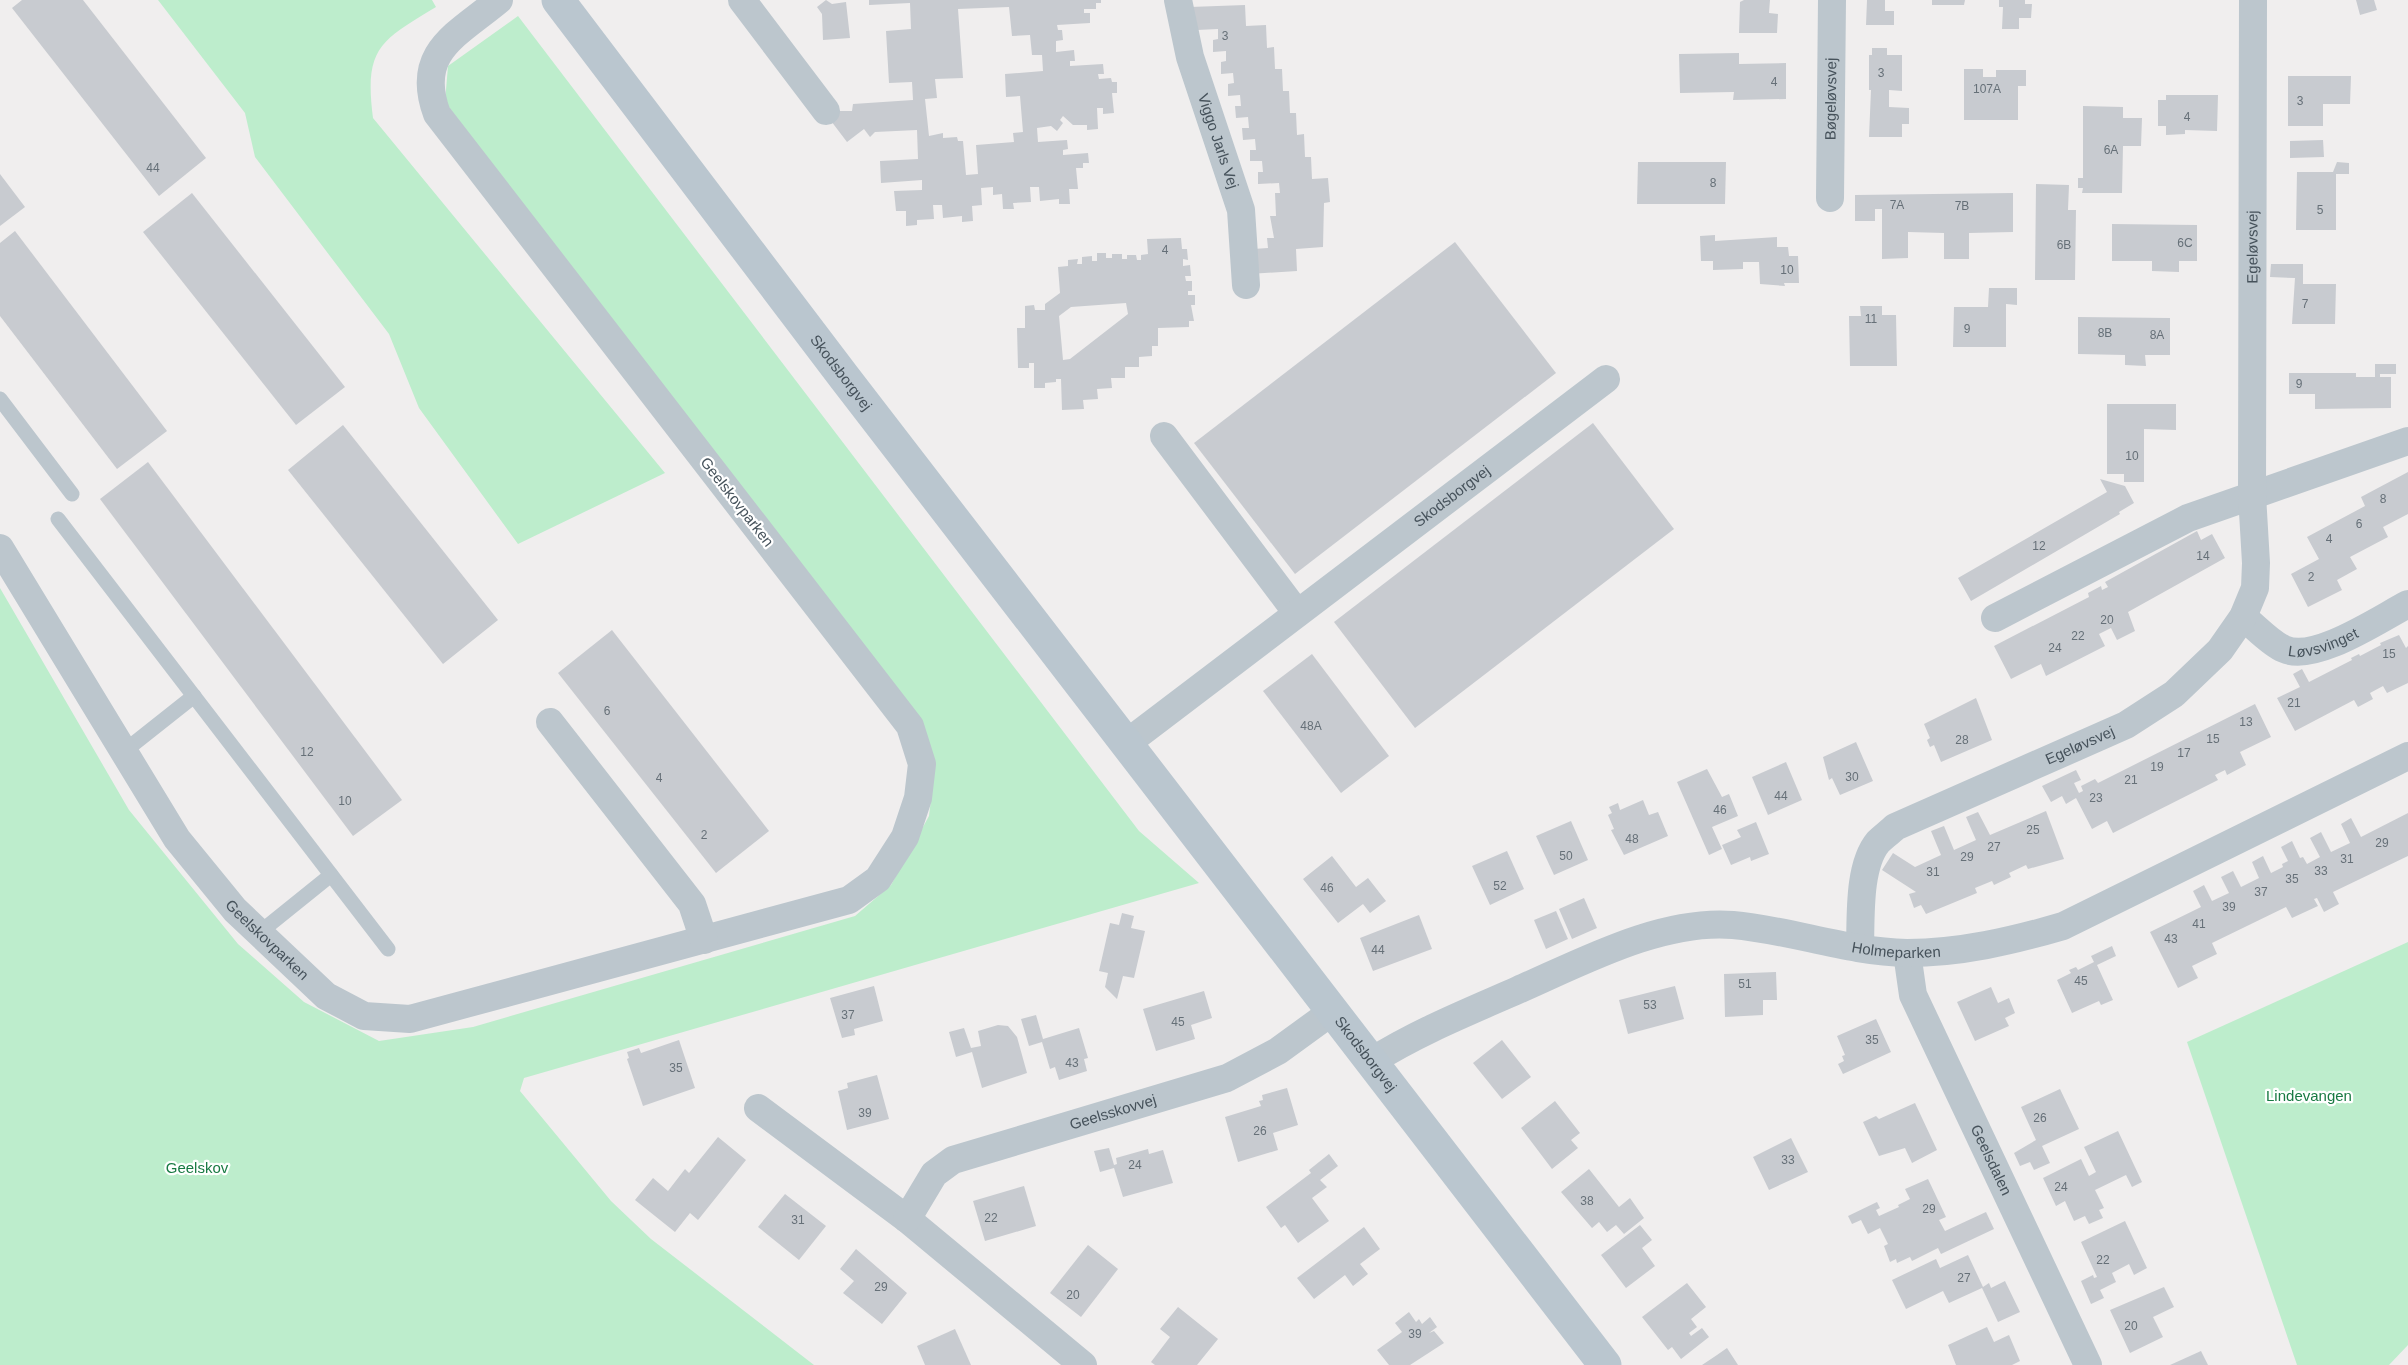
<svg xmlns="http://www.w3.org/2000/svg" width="2408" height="1365" viewBox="0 0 2408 1365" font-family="Arial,sans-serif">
<rect width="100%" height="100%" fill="#f0eeee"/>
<g fill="#bdedcc">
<path d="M158 0H432L436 7C380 41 364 48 373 118L665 473 518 544 419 408 389 334 255 157 245 113Z"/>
<path d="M518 16 1139 831 1199 883 524 1078 520 1091 611 1201 651 1239 814 1365H0V588L129 810 238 944 304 1002 379 1041 473 1027 855 916 891 885 929 816 935 766 445 102 448 66Z"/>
<path d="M2408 942V1345L2389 1365H2297L2187 1042Z"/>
</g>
<g fill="#c8cbd0" fill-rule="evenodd">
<path d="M22 0H83L206 158 159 196 12 8Z"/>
<path d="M826 0 832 4 846 2 850 38 823 40 822 14 817 7Z"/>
<path d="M869 0H1101V3H1096V9H1084V13H1090V23L1057 25 1058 30H1062L1063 40 1056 41V52L1074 50 1075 61H1070V66L1103 64 1104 74H1098L1099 79 1111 78 1112 82H1117V93H1112L1114 113 1103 114V108H1097L1098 129 1087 130V125H1073L1063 116 1060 120 1063 123 1057 131 1051 126 1037 128 1038 142 1067 140 1068 149 1063 150V155L1088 153 1089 163H1083V168H1076L1078 189H1069L1070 204H1059V199L1040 201 1039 187H1030L1031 202 1013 203 1014 209H1003L1002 194 993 195V187L981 188 982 205 972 206 973 221 962 222V216L943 218 942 205H933L934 219 917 220V225L906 226V211H896L894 191 922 190V180L881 183 880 161 918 159 917 130 875 132 870 137 864 129 847 142 828 117 836 111H852L853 104 913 100 912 82 889 83 886 31 911 29 910 3 869 5ZM1009 7 1012 36 1030 35 1032 55H1042L1043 71 1005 74 1006 97 1020 96 1023 132 1013 133 1014 142 976 145 978 174 966 175 963 141H958L957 137 943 138V133L929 136 925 99 937 98 935 79 963 78 958 9Z"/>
<path d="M1744 0H1770L1769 13 1778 14 1777 33H1739L1740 2Z"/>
<path d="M1867 0H1885V11H1894V25H1866Z"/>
<path d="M1932 0H1965L1964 5H1932Z"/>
<path d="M1999 0H2025V4H2032L2031 18H2019V29H2002L2003 7H1999Z"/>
<path d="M2356 0H2374L2377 10 2360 15Z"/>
<path d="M1245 5 1246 26 1266 25 1267 48 1274 47 1275 69H1282L1283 91H1289L1290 113H1296L1297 135 1304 134 1305 157H1311L1312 179 1328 178 1330 202 1324 203 1323 247 1296 249 1297 271 1249 274 1253 249 1268 248 1267 238H1274L1270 216H1276L1275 193H1280L1279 183 1258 184V172H1263L1262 161H1250V150H1256L1255 139 1243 140 1242 128H1249L1248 117 1236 118 1235 106H1241L1240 95 1228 96V84L1234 83 1233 73 1221 74V62L1226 61V51L1213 52V40L1218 39V29L1197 30 1190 7Z"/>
<path d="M1872 48H1887V55H1902V91L1889 90V107L1909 108V124H1902V137H1869L1871 90H1869V55H1872Z"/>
<path d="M1739 53V64L1786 63V99L1733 100 1734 92 1680 93 1679 54Z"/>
<path d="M1964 69H1983V77H1996V70H2026V86H2018V120H1964Z"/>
<path d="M2288 76H2351L2350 104H2323V126H2288Z"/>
<path d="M2166 95H2218L2217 131 2185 130V134L2166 135V126H2158V100H2166Z"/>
<path d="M2083 106 2123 107V118H2142L2141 146H2123L2122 193H2082L2083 188H2078V178H2083Z"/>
<path d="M2323 140 2324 157 2290 158V141Z"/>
<path d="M1638 162H1726L1725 204H1637Z"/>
<path d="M2337 162 2349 163V174H2336V230H2296L2297 172H2333Z"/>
<path d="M0 174 25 207 0 226Z"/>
<path d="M2036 184 2069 185 2068 210H2076L2075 280H2035Z"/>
<path d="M192 193 345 387 296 425 143 232Z"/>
<path d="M2013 193V232L1969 233V259H1944V233L1908 232V258L1882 259V209H1875V221H1855V195Z"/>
<path d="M2112 224 2197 225V261H2179V272L2152 271V261H2112Z"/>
<path d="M15 231 167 431 117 469 0 316V243Z"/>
<path d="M1715 235V241L1777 237V247H1788L1789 256H1798L1799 283H1784L1785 286 1760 284 1759 262H1743V269L1713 270V261H1701L1700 236Z"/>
<path d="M1181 238 1182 249H1187L1188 260 1183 259V266L1190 265 1191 276H1185L1186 281H1192V291H1188V295H1195V305H1191L1194 321H1189V327L1158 328V346H1152V356L1139 357V367H1125V378H1111L1112 388 1097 389 1098 399 1083 400 1084 409 1062 410 1061 379H1056V382L1045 383V388H1034V363H1029V368H1018L1017 328H1025V306L1034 305 1035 310H1045V304L1060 293 1058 267 1068 266V260L1078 259 1077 264H1082V257L1092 256V261H1097V253H1106V258H1112V254H1122V259H1127V255H1136L1137 260H1141V255L1148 254 1147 239ZM1126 303 1128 314 1070 359 1063 360 1059 316 1071 307Z"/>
<path d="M1455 242 1556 373 1295 574 1194 443Z"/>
<path d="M2271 264H2303V284H2336L2335 324H2292L2295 278 2270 277Z"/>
<path d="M1989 288H2017V305L2006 304V347H1953L1954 307H1988Z"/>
<path d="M1860 306H1882V315H1896L1897 366H1850L1849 316H1861Z"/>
<path d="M2078 317 2170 318V355H2145L2146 366 2125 365V355L2078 354Z"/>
<path d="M2375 364H2396V374H2380V377H2391V408L2315 409V394H2289V373H2356V377H2375Z"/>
<path d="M2107 404H2176V430L2144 429V482H2124V474H2107Z"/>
<path d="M1593 423 1674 529 1415 728 1334 622Z"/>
<path d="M343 425 498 620 443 664 288 470Z"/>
<path d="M148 462 402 800 353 836 100 499Z"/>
<path d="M2408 472V514L2383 527 2388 537 2350 557 2357 569 2337 580 2342 590 2308 607 2291 574 2319 559 2307 537 2365 506 2361 497Z"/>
<path d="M2100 479 2125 486 2134 503 2119 512 2120 514 1971 601 1958 578 2107 492Z"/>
<path d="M2197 531 2201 540 2212 534 2225 558 2128 612 2135 631 2117 640 2111 628 2099 634 2105 646 2046 676 2041 664 2011 679 1994 646 2089 597 2088 593 2101 586 2102 590 2108 587 2105 582Z"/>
<path d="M612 630 769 831 716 873 558 673Z"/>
<path d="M2399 635 2406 648 2408 646V683L2387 693 2383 686 2370 693 2373 699 2358 707 2354 700 2295 731 2277 698 2300 687 2293 674 2302 669 2309 682 2352 660 2351 658 2359 654 2360 656 2381 645 2380 643Z"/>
<path d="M1312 654 1389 756 1341 793 1263 691Z"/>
<path d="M1976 698 1992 740 1941 762 1934 745 1930 747 1927 740 1930 738 1924 724Z"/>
<path d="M2255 704 2271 737 2240 752 2246 765 2227 775 2225 770 2215 775 2218 780 2113 833 2107 821 2092 829 2076 798 2066 804 2062 796 2051 802 2042 786 2076 770 2081 780 2074 783 2079 793 2083 791 2081 786 2095 779 2098 783Z"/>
<path d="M1856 742 1873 781 1840 795 1832 778 1829 780 1823 757Z"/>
<path d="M1786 762 1802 800 1768 815 1752 777Z"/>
<path d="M1707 769 1722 797 1729 794 1738 816 1712 827 1722 849 1709 855 1677 782Z"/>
<path d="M1643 800 1649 815 1658 812 1668 836 1624 855 1611 830 1614 829 1608 815 1612 813 1609 807 1618 803 1620 810Z"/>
<path d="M2046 811 2064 859 2028 869 2026 865 2009 873 2011 877 1994 885 1992 881 1975 888 1977 893 1926 914 1921 905 1914 908 1909 894 1916 892 1882 870 1893 853 1915 867 1941 855 1931 831 1944 826 1954 850 1976 840 1966 817 1978 812 1990 835Z"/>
<path d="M2408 813V856L2333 892 2339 904 2324 912 2317 898 2314 899 2318 906 2292 918 2286 907 2212 943 2217 954 2192 966 2198 978 2178 988 2150 932 2201 907 2193 891 2204 885 2212 901 2229 893 2221 877 2233 871 2241 887 2259 878 2252 862 2263 856 2271 873 2283 867 2282 864 2288 861 2281 847 2292 841 2300 858 2303 857 2307 864 2320 857 2310 838 2321 832 2331 852 2350 843 2341 824 2351 818 2361 837Z"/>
<path d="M1571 821 1588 860 1554 875 1536 836Z"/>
<path d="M1756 822 1769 854 1751 861 1750 857 1731 865 1722 845 1741 837 1737 830Z"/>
<path d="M1507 851 1524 889 1490 905 1472 866Z"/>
<path d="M1332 856 1356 887 1368 878 1386 901 1370 913 1363 904 1338 923 1303 879Z"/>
<path d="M1584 898 1597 928 1572 939 1559 909Z"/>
<path d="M1556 911 1568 939 1546 949 1534 920Z"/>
<path d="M1122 913 1134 916 1131 928 1145 931 1134 978 1123 976 1117 999 1105 987 1108 973 1099 971 1110 923 1119 925Z"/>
<path d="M1419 915 1432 949 1373 971 1360 938Z"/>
<path d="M2112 946 2116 956 2097 965 2113 1000 2101 1005 2099 1001 2072 1013 2057 980 2071 973 2069 970 2076 967 2078 970 2094 962 2091 956Z"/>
<path d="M1776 972 1777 1000H1763V1015L1725 1017 1724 974Z"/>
<path d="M874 986 883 1021 854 1029 855 1035 842 1038 830 998Z"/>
<path d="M1675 986 1684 1019 1628 1034 1619 1000Z"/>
<path d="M1991 987 1998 1003 2009 998 2015 1013 2005 1018 2009 1026 1975 1041 1957 1002Z"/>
<path d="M1204 991 1212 1018 1191 1025 1195 1039 1156 1051 1143 1009Z"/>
<path d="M1036 1015 1043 1039 1079 1028 1088 1058 1084 1059 1087 1071 1059 1080 1055 1067 1050 1069 1042 1042 1029 1046 1021 1019Z"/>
<path d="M1876 1019 1891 1052 1843 1074 1838 1064 1844 1061 1842 1056 1845 1055 1837 1036Z"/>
<path d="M998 1025 1008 1026 1017 1037 1027 1073 982 1088 972 1052 956 1057 949 1032 964 1028 971 1048 981 1046 978 1031Z"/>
<path d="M679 1040 695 1088 643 1106 627 1059 629 1058 627 1052 639 1048 641 1053Z"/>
<path d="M1502 1040 1531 1077 1502 1099 1473 1063Z"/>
<path d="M877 1075 889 1119 847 1130 838 1091 848 1088 847 1083Z"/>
<path d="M1287 1088 1298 1125 1273 1133 1278 1150 1238 1162 1225 1117 1261 1106 1259 1101 1263 1100 1262 1095Z"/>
<path d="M2060 1089 2079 1129 2042 1146 2050 1163 2034 1170 2030 1162 2020 1166 2014 1153 2036 1140 2021 1107Z"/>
<path d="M1555 1101 1580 1133 1571 1140 1578 1148 1552 1169 1521 1128Z"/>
<path d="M1915 1103 1937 1150 1912 1163 1905 1148 1879 1156 1863 1122 1876 1116 1879 1119Z"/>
<path d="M2118 1131 2142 1182 2132 1187 2126 1175 2095 1190 2104 1208 2099 1210 2103 1218 2089 1224 2085 1216 2074 1221 2065 1201 2056 1206 2043 1178 2081 1159 2089 1176 2096 1172 2084 1147Z"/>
<path d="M718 1137 746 1160 698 1220 690 1213 675 1232 635 1200 653 1178 668 1191 685 1169 689 1173Z"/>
<path d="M1791 1138 1808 1172 1769 1190 1753 1157Z"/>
<path d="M1109 1148 1114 1165 1117 1164 1116 1158 1148 1149 1149 1154 1163 1150 1173 1183 1123 1197 1114 1168 1100 1172 1094 1151Z"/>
<path d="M1329 1154 1338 1166 1320 1180 1327 1187 1312 1198 1329 1221 1298 1243 1285 1225 1281 1228 1266 1207 1311 1173 1309 1170Z"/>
<path d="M1589 1169 1619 1207 1630 1198 1644 1218 1624 1234 1616 1225 1607 1232 1599 1222 1592 1228 1561 1192Z"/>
<path d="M1928 1179 1946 1217 1939 1220 1945 1231 1986 1212 1994 1229 1941 1254 1938 1248 1912 1261 1910 1257 1897 1263 1896 1259 1890 1262 1884 1246 1888 1244 1880 1228 1868 1234 1861 1220 1852 1224 1848 1216 1877 1202 1880 1208 1876 1210 1879 1216 1899 1207 1898 1205 1910 1199 1905 1189Z"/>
<path d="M1024 1186 1036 1226 985 1241 973 1201Z"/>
<path d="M785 1194 826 1226 799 1260 758 1227Z"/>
<path d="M2125 1221 2147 1268 2134 1275 2129 1264 2112 1273 2116 1282 2100 1290 2104 1298 2091 1304 2081 1281 2093 1275 2094 1278 2097 1277 2081 1242Z"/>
<path d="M1640 1225 1652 1240 1642 1248 1655 1266 1626 1288 1601 1255Z"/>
<path d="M1364 1227 1380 1249 1360 1264 1368 1274 1353 1286 1345 1275 1314 1299 1297 1278Z"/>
<path d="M1088 1245 1118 1269 1081 1317 1050 1293Z"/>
<path d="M856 1249 907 1293 882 1324 843 1293 854 1281 840 1269Z"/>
<path d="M1968 1255 1983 1287 1989 1283 1991 1288 2005 1281 2020 1312 1998 1322 1982 1288 1949 1303 1943 1291 1906 1309 1892 1280 1936 1259 1940 1268Z"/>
<path d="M1687 1283 1706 1307 1691 1319 1697 1327 1689 1333 1691 1336 1702 1328 1709 1337 1681 1359 1672 1347 1668 1350 1642 1317Z"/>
<path d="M2164 1287 2174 1307 2153 1317 2163 1337 2130 1353 2110 1310Z"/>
<path d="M1178 1307 1218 1339 1197 1365H1155L1151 1362 1170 1337 1160 1329Z"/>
<path d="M1409 1312 1416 1322 1419 1319 1422 1324 1430 1317 1437 1327 1429 1333 1434 1331 1444 1343 1410 1365H1389L1377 1350 1402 1332 1395 1323Z"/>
<path d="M1987 1327 1994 1342 2009 1335 2020 1361 2012 1365H1956L1948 1345Z"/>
<path d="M955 1329 971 1365H925L917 1346Z"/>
<path d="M1727 1348 1738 1365H1702L1717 1355Z"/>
<path d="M2201 1351 2208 1365H2170Z"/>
</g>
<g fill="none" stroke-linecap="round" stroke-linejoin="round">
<g stroke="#bcc6cd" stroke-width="15">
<path d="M0 399 72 494"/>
<path d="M58 519 388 949"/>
<path d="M122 753 194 696"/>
<path d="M259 933 331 875"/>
</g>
<g stroke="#bcc6cd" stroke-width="28">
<path d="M742 0 826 111"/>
<path id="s1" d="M1178 0 1190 57 1241 210 1246 285"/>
<path id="s2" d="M1830 198 1832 0"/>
<path d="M1164 436 1297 613"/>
<path id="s3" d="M0 548 177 839 235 910 326 996 364 1016 410 1019 849 900 878 879 905 837 918 798 922 764 910 726 437 114C414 52 457 35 499 0"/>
<path id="s4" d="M2243 617C2256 627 2270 643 2284 649 2315 663 2379 619 2408 604"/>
<path d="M1995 618 2188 518 2408 441"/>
<path d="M550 722 692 904 704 940"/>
<path id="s5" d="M1127 743 1606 379"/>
<path id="s6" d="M1860 948C1861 918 1858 866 1878 842 1883 837 1890 832 1895 827L2126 725 2174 694 2220 650 2243 617 2255 588 2256 563 2252 495 2253 0"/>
<path id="s7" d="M1907 953 1913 995 2088 1365"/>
<path id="s8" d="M1372 1061C1418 1032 1468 1012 1518 990 1582 962 1661 919 1733 925 1791 930 1848 952 1907 953 1960 953 2012 941 2063 926L2408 756"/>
<path d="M758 1108 907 1219 1083 1365"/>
<path id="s9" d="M907 1219 934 1174 953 1160 1227 1078 1278 1051 1333 1011"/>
</g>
<path stroke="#bac6cf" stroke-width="33" id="s10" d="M558 0 844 377 1605 1365"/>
</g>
<g text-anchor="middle" stroke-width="4.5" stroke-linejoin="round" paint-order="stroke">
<g font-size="12" fill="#667078">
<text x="1225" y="40">3</text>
<text x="1881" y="77">3</text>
<text x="1774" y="86">4</text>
<text x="1987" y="93">107A</text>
<text x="2300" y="105">3</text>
<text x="2187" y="121">4</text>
<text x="2111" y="154">6A</text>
<text x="153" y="172">44</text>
<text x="1713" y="187">8</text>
<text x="1897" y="209">7A</text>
<text x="1962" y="210">7B</text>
<text x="2320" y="214">5</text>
<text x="2185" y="247">6C</text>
<text x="2064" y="249">6B</text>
<text x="1165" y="254">4</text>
<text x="1787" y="274">10</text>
<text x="2305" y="308">7</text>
<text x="1871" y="323">11</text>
<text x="1967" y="333">9</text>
<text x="2105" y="337">8B</text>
<text x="2157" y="339">8A</text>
<text x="2299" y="388">9</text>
<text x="2132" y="460">10</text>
<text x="2383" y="503">8</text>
<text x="2359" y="528">6</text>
<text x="2329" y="543">4</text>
<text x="2039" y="550">12</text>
<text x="2203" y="560">14</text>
<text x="2311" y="581">2</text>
<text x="2107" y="624">20</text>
<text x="2078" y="640">22</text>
<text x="2055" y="652">24</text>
<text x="2389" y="658">15</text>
<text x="2294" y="707">21</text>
<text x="607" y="715">6</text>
<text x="2246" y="726">13</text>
<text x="1311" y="730">48A</text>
<text x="2213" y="743">15</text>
<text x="1962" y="744">28</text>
<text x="307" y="756">12</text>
<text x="2184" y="757">17</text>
<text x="2157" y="771">19</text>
<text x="1852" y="781">30</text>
<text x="659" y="782">4</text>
<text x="2131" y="784">21</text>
<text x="1781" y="800">44</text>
<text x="2096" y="802">23</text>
<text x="345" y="805">10</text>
<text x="1720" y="814">46</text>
<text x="2033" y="834">25</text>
<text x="704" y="839">2</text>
<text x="1632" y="843">48</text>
<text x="2382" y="847">29</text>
<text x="1994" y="851">27</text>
<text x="1566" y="860">50</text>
<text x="1967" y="861">29</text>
<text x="2347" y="863">31</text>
<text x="2321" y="875">33</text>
<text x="1933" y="876">31</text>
<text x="2292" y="883">35</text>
<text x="1500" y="890">52</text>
<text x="1327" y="892">46</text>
<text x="2261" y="896">37</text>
<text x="2229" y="911">39</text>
<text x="2199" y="928">41</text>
<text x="2171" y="943">43</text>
<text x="1378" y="954">44</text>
<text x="2081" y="985">45</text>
<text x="1745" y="988">51</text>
<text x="1650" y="1009">53</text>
<text x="848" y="1019">37</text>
<text x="1178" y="1026">45</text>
<text x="1872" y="1044">35</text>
<text x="1072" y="1067">43</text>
<text x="676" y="1072">35</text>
<text x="865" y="1117">39</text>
<text x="2040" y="1122">26</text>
<text x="1260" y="1135">26</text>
<text x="1788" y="1164">33</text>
<text x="1135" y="1169">24</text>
<text x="2061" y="1191">24</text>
<text x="1587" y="1205">38</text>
<text x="1929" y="1213">29</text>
<text x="991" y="1222">22</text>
<text x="798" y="1224">31</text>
<text x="2103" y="1264">22</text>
<text x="1964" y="1282">27</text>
<text x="881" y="1291">29</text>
<text x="1073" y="1299">20</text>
<text x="2131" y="1330">20</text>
<text x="1415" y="1338">39</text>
</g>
<g font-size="15" fill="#46525b" stroke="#fff">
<text dy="5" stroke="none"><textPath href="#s2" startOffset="99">Bøgeløvsvej</textPath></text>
<text dy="5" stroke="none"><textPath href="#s1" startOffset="147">Viggo Jarls Vej</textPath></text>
<text dy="5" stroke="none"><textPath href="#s6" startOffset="918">Egeløvsvej</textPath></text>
<text dy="5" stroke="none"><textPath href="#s10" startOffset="468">Skodsborgvej</textPath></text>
<text dy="5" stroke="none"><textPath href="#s5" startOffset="408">Skodsborgvej</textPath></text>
<text transform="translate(737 502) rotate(52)" y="5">Geelskovparken</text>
<text dy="5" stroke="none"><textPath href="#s4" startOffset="93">Løvsvinget</textPath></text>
<text dy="5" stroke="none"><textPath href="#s6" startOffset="334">Egeløvsvej</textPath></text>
<text dy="5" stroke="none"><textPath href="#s3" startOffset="476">Geelskovparken</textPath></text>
<text dy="5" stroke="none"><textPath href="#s8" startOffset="555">Holmeparken</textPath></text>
<text dy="5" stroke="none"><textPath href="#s10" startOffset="1328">Skodsborgvej</textPath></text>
<text dy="5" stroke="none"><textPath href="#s9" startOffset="243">Geelsskovvej</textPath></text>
<text dy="5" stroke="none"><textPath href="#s7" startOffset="225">Geelsdalen</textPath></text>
</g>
<g font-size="15" fill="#197a43" stroke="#fff">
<text x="2309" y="1101">Lindevangen</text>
<text x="197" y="1173">Geelskov</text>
</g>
</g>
</svg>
